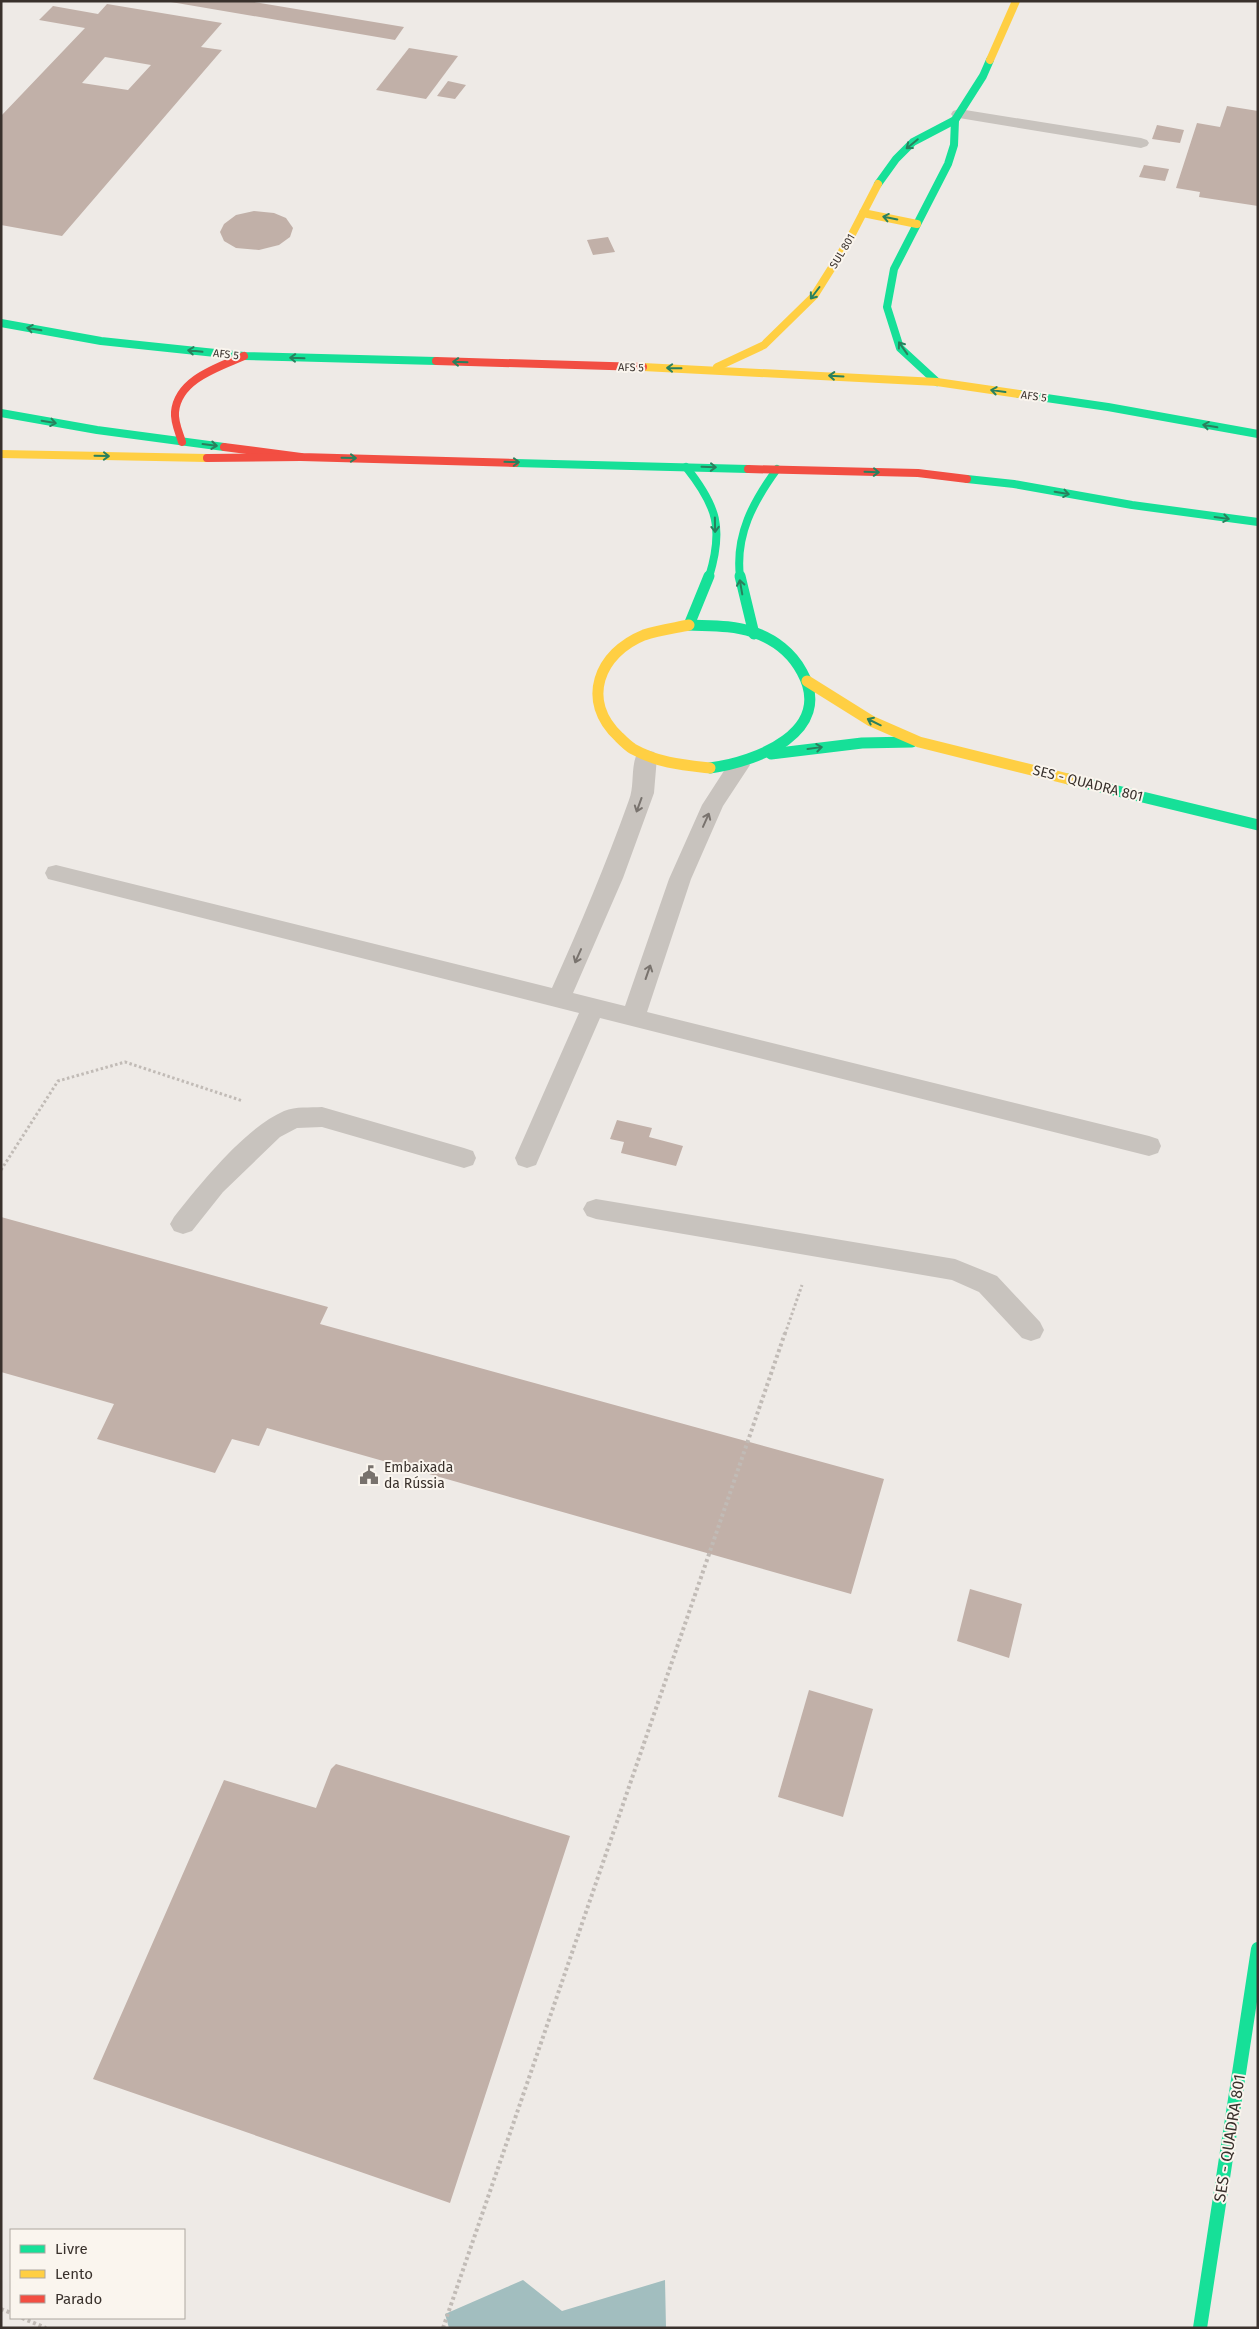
<svg xmlns="http://www.w3.org/2000/svg" width="1259" height="2329" viewBox="0 0 1259 2329" font-family="'Fira Sans',sans-serif">
<rect width="100%" height="100%" fill="#eeeae6"/>
<path fill="#a2bebf" d="M523 2280 562 2311 665 2280 666 2328H449L445 2314Z"/>
<g fill="#c1b0a8" fill-rule="evenodd">
<path d="M165 1H248L404 27 395 40Z"/>
<path d="M107 4 222 23 201 47 222 50 62 236 1 225V116L85 28 39 20 53 6 98 14ZM105 57 151 65 128 90 82 83Z"/>
<path d="M409 48 458 56 426 99 376 90Z"/>
<path d="M448 81 466 85 455 99 437 96Z"/>
<path d="M1227 106 1258 111V206L1199 197 1200 192 1176 188 1197 123 1220 127Z"/>
<path d="M1157 125 1184 130 1180 143 1152 139Z"/>
<path d="M1144 165 1169 169 1165 181 1139 177Z"/>
<path d="M254 211 274 213 286 218 293 228 290 237 279 245 259 250 236 248 224 241 220 232 224 224 236 215Z"/>
<path d="M608 237 615 252 593 255 587 240Z"/>
<path d="M617 1120 652 1128 649 1137 683 1146 676 1166 621 1153 624 1142 610 1139Z"/>
<path d="M1 1217 328 1307 320 1324 884 1479 851 1594 267 1428 259 1446 232 1439 215 1473 97 1439 114 1404 1 1372Z"/>
<path d="M970 1589 1022 1604 1009 1658 957 1641Z"/>
<path d="M809 1690 873 1709 843 1817 778 1797Z"/>
<path d="M336 1764 570 1836 450 2203 93 2079 224 1780 316 1808 331 1769Z"/>
</g>
<g fill="none" stroke-linecap="round" stroke-linejoin="round">
<g stroke="#c1bbb6" stroke-width="3" stroke-dasharray="2.5 2.5" stroke-linecap="butt">
<path d="M1 1170 58 1081 125 1062 243 1101"/>
<path d="M785 1334 802 1285"/>
</g>
<g stroke="#c1bbb6" stroke-width="4" stroke-dasharray="3 3" stroke-linecap="butt">
<path d="M1 2309 11 2313"/>
<path d="M22 2318 46 2328"/>
<path d="M443 2328 785 1333"/>
</g>
<g fill="#c8c3be" fill-rule="evenodd">
<path d="M959 109 1141 138 1147 140 1149 143 1147 146 1141 148 953 117 951 114 953 111Z"/>
<path d="M646 750 654 752 657 757 654 793 623 878 573 993 625 1006 669 879 702 805 731 760 739 757 747 760 750 765 723 806 691 879 647 1012 1149 1136 1158 1139 1161 1146 1158 1153 1149 1156 600 1018 539 1158 536 1165 527 1168 518 1165 515 1158 579 1013 56 881 48 879 45 873 48 867 56 865 552 988C580 926 606 864 629 800 635 785 630 766 638 752Z"/>
<path d="M322 1107 464 1148 473 1151 476 1158 473 1165 464 1168 322 1127 297 1128 280 1137 223 1192 192 1231 183 1234 174 1231 170 1224 174 1217C201 1183 245 1128 284 1111 296 1106 310 1108 322 1107Z"/>
<path d="M596 1199 955 1259 997 1276 1040 1322 1044 1330 1040 1338 1031 1341 1022 1338 979 1292 952 1280 596 1219 587 1216 583 1209 587 1202Z"/>
</g>
<g stroke="#16e098" stroke-width="8">
<path d="M878 184 896 159 913 142 955 120"/>
<path d="M1 323 101 341 244 356 436 361"/>
<path d="M937 382 900 348 887 307 894 269 948 164 954 145 955 120 983 76 990 60"/>
<path d="M1019 394 1108 407 1258 434"/>
<path d="M1 413 97 430 224 447"/>
<path d="M515 463 748 469"/>
<path d="M686 467C717 506 724 528 709 577"/>
<path d="M967 479 1014 484 1132 505 1258 522"/>
<path d="M740 577C735 535 753 502 777 469"/>
</g>
<g stroke="#16e098" stroke-width="11">
<path d="M740 576 754 634"/>
<path d="M689 625 709 576"/>
<path d="M689 625C711 626 732 625 753 632 774 639 792 653 802 672 835 732 756 762 710 768"/>
<path d="M771 754 862 743 912 742"/>
<path d="M1068 779 1258 825"/>
</g>
<path stroke="#16e098" stroke-width="14" d="M1200 2328 1258 1949"/>
<g stroke="#ffcf43" stroke-width="8">
<path d="M990 60 1016 1"/>
<path d="M863 213 917 224"/>
<path d="M643 367 937 382 1019 394"/>
<path d="M717 367 764 345 814 296 848 242 878 184"/>
<path d="M1 454 207 458"/>
</g>
<g stroke="#ffcf43" stroke-width="11">
<path d="M689 625C675 628 658 630 644 635 599 653 580 701 619 737 623 741 628 746 633 749 658 763 683 765 710 768"/>
<path d="M807 681 871 721 919 742 1068 779"/>
</g>
<g stroke="#f24e42" stroke-width="8">
<path d="M436 361 643 367"/>
<path d="M182 442C179 432 174 422 175 412 178 379 219 367 244 356"/>
<path d="M224 447 301 457 515 463"/>
<path d="M207 458 301 457"/>
<path d="M748 469 918 473 967 479"/>
</g>
</g>
<defs><path id="oneway-shaft" d="M-6 0H5M1.5-3L5.5 0L1.5 3" fill="none" stroke-width="1.6" stroke-linecap="round" stroke-linejoin="round" transform="scale(1.25)"/></defs>
<g stroke="#29805d">
<use href="#oneway-shaft" transform="translate(912 144) rotate(141)"/>
<use href="#oneway-shaft" transform="translate(890 218) rotate(-169)"/>
<use href="#oneway-shaft" transform="translate(815 293) rotate(127)"/>
<use href="#oneway-shaft" transform="translate(34 329) rotate(-170)"/>
<use href="#oneway-shaft" transform="translate(903 348) rotate(-125)"/>
<use href="#oneway-shaft" transform="translate(195 351) rotate(-174)"/>
<use href="#oneway-shaft" transform="translate(297 358) rotate(-178)"/>
<use href="#oneway-shaft" transform="translate(460 362) rotate(-178)"/>
<use href="#oneway-shaft" transform="translate(674 368) rotate(-179)"/>
<use href="#oneway-shaft" transform="translate(836 376) rotate(-177)"/>
<use href="#oneway-shaft" transform="translate(998 391) rotate(-172)"/>
<use href="#oneway-shaft" transform="translate(49 422) rotate(10)"/>
<use href="#oneway-shaft" transform="translate(1210 426) rotate(-170)"/>
<use href="#oneway-shaft" transform="translate(210 445) rotate(7)"/>
<use href="#oneway-shaft" transform="translate(102 456) rotate(1)"/>
<use href="#oneway-shaft" transform="translate(349 458) rotate(1)"/>
<use href="#oneway-shaft" transform="translate(512 462) rotate(1)"/>
<use href="#oneway-shaft" transform="translate(709 467) rotate(2)"/>
<use href="#oneway-shaft" transform="translate(872 472) rotate(2)"/>
<use href="#oneway-shaft" transform="translate(1062 493) rotate(10)"/>
<use href="#oneway-shaft" transform="translate(1222 518) rotate(8)"/>
<use href="#oneway-shaft" transform="translate(715 525) rotate(89)"/>
<use href="#oneway-shaft" transform="translate(741 587) rotate(-100)"/>
<use href="#oneway-shaft" transform="translate(874 722) rotate(-154)"/>
<use href="#oneway-shaft" transform="translate(815 748) rotate(-8)"/>
</g>
<g stroke="#79736e">
<use href="#oneway-shaft" transform="translate(639 805) rotate(110)"/>
<use href="#oneway-shaft" transform="translate(706 820) rotate(-66)"/>
<use href="#oneway-shaft" transform="translate(578 956) rotate(114)"/>
<use href="#oneway-shaft" transform="translate(648 972) rotate(-71)"/>
</g>
<defs>
<g id="civic-bare" transform="scale(1.5)"><path d="M-.6-6.5H3V-4.5H.6V-3L4-1V1h2V6H-6V1h2V-1L-.6-3ZM-1.2 2.5V6h2.4V2.5Z" fill="#78726d" stroke="#faf5ee" stroke-width="2.5" paint-order="stroke"/></g>
</defs>
<g fill-rule="evenodd">
<use href="#civic-bare" x="369" y="1475"/>
</g>
<g text-anchor="middle" stroke-width="4" stroke-linejoin="round" paint-order="stroke">
<g font-size="11" fill="#39312c" stroke="#faf5ee">
<text transform="translate(842 251) rotate(-59)" y="4">SUL 801</text>
<text transform="translate(226 354) rotate(6)" y="4">AFS 5</text>
<text transform="translate(631 367) rotate(1)" y="4">AFS 5</text>
<text transform="translate(1034 396) rotate(8)" y="4">AFS 5</text>
</g>
<g font-size="14" fill="#39312c" stroke="#faf5ee">
<text transform="translate(1088 783) rotate(14)" y="5">SES - QUADRA 801</text>
</g>
<g font-size="14" fill="#39312c" stroke="#faf5ee" text-anchor="start">
<text x="384" y="1472">Embaixada<tspan x="384" dy="16">da Rússia</tspan></text>
</g>
<g font-size="16" fill="#39312c" stroke="#faf5ee">
<text transform="translate(1229 2138) rotate(-81)" y="6">SES - QUADRA 801</text>
</g>
</g>
<rect width="1259" height="2329" fill="none" stroke="#39312c" stroke-width="5"/>
<rect x="10" y="2229" width="175" height="90" fill="#faf5ee" stroke="#ada7a0"/>
<rect x="20" y="2245" width="25" height="8" fill="#16e098" stroke="#ada7a0"/>
<text x="55" y="2254" font-size="15" fill="#39312c">Livre</text>
<rect x="20" y="2270" width="25" height="8" fill="#ffcf43" stroke="#ada7a0"/>
<text x="55" y="2279" font-size="15" fill="#39312c">Lento</text>
<rect x="20" y="2295" width="25" height="8" fill="#f24e42" stroke="#ada7a0"/>
<text x="55" y="2304" font-size="15" fill="#39312c">Parado</text>
</svg>
